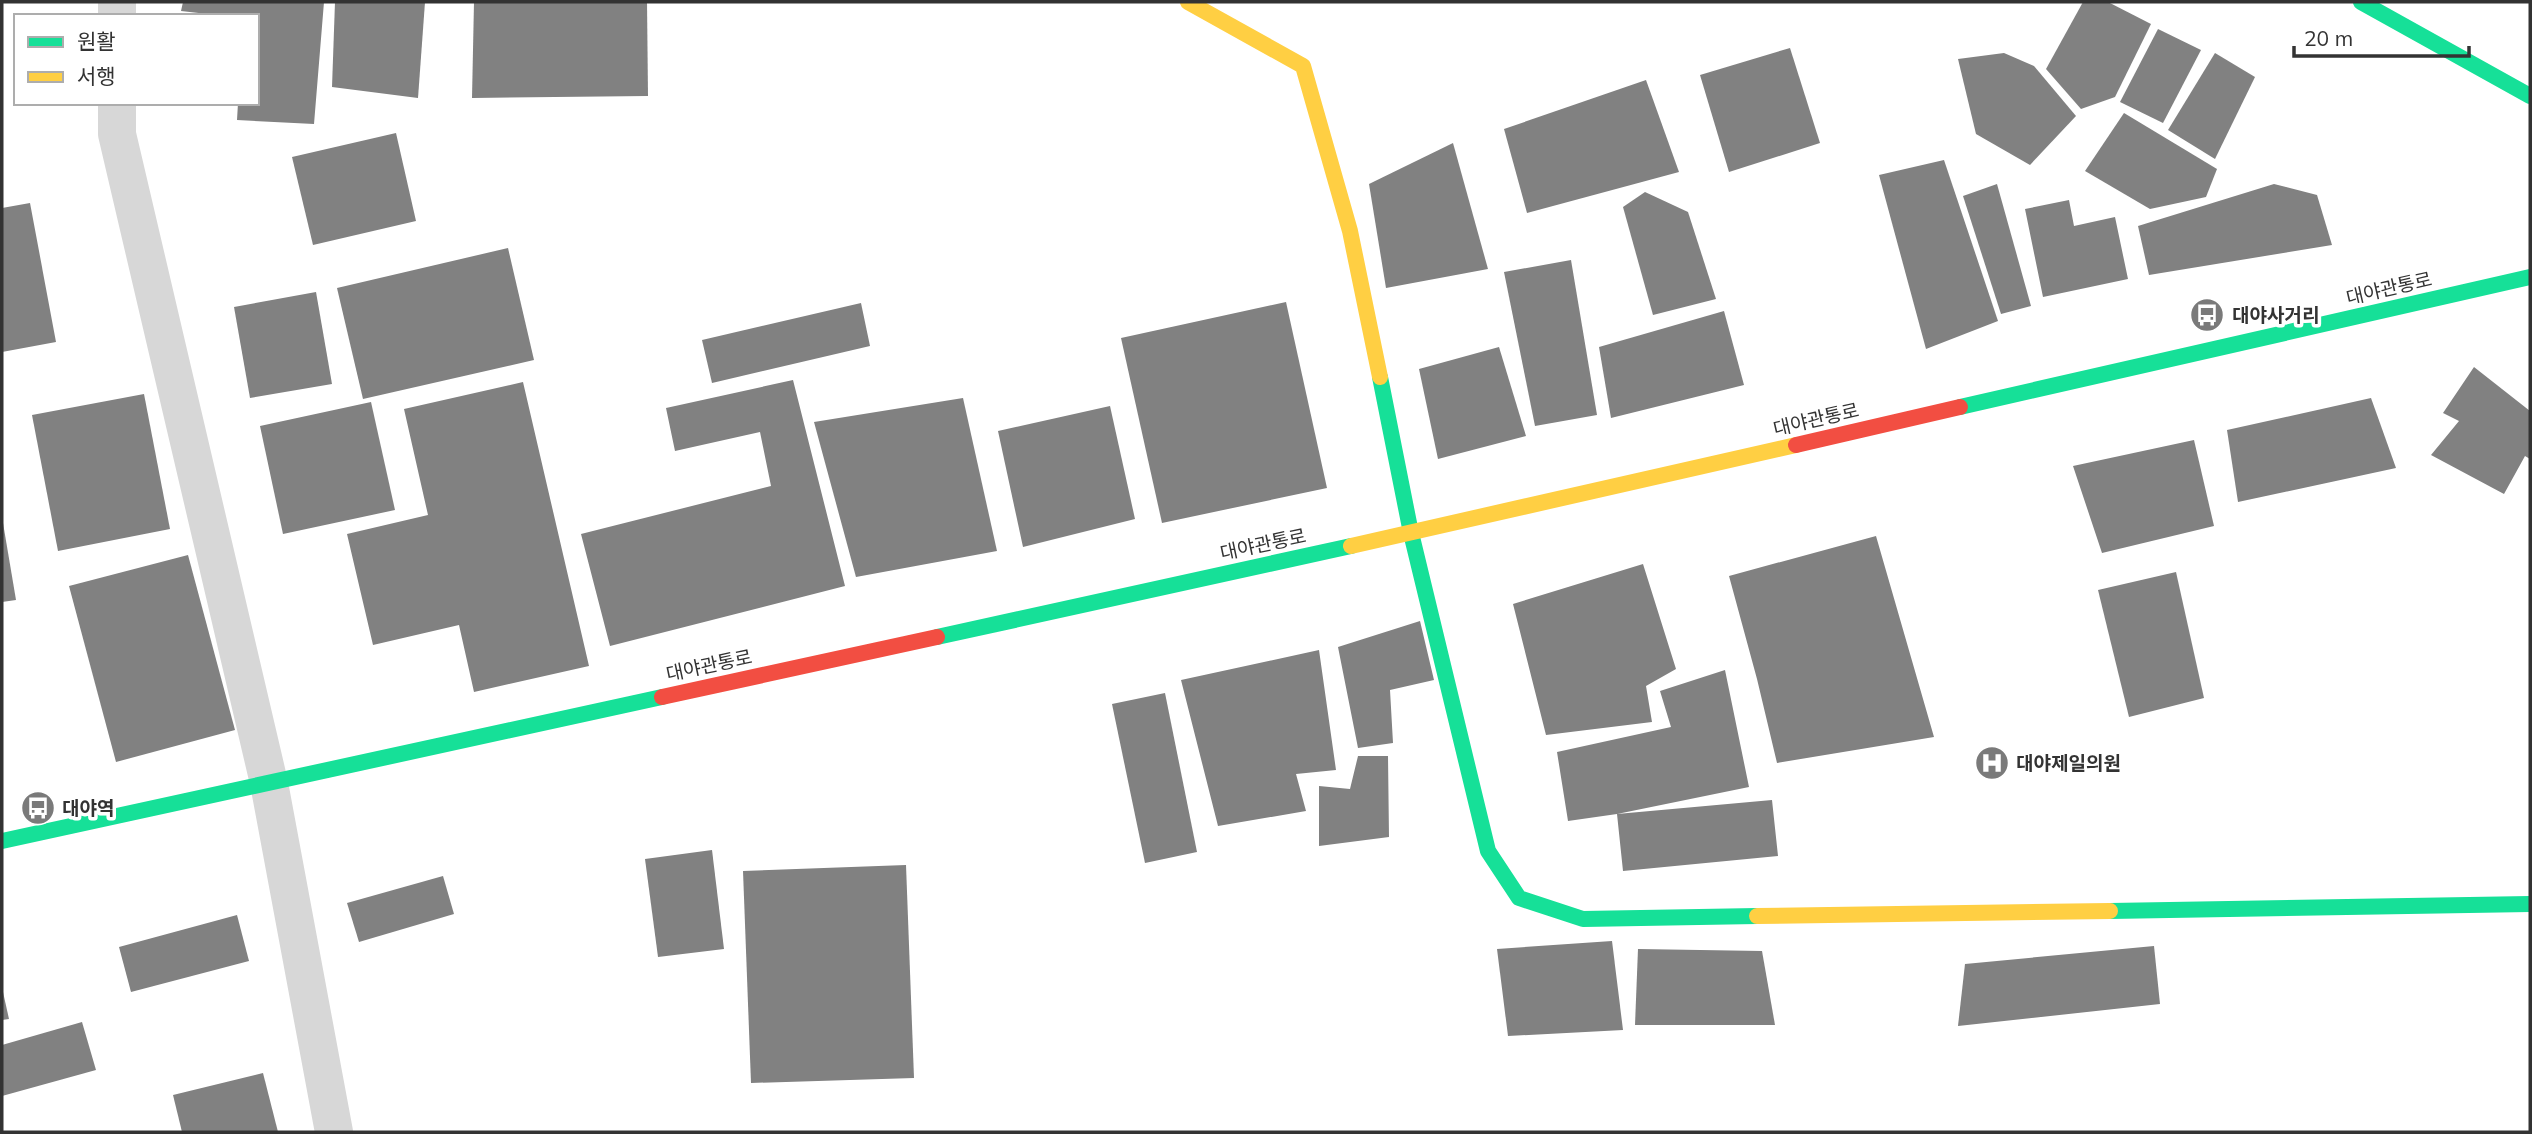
<svg xmlns="http://www.w3.org/2000/svg" width="2532" height="1134" viewBox="0 0 2532 1134" font-family="Mulish,'Noto Sans KR',sans-serif">
<rect width="100%" height="100%" fill="#fff"/>
<g fill="#818181">
<path d="M183 2H324L314 124 237 120 238 103H257V16H225L181 11Z"/>
<path d="M335 2H425L418 98 332 87Z"/>
<path d="M474 2H647L648 96 472 98Z"/>
<path d="M2083 2H2108L2151 24 2115 97 2081 109 2046 69Z"/>
<path d="M2158 29 2201 50 2163 123 2120 102Z"/>
<path d="M1790 48 1820 143 1729 172 1700 75Z"/>
<path d="M2004 53 2034 66 2076 116 2030 165 1976 134 1958 59Z"/>
<path d="M2215 53 2255 77 2215 159 2168 130Z"/>
<path d="M1646 80 1679 172 1527 213 1504 129Z"/>
<path d="M2124 113 2217 169 2206 197 2150 209 2085 171Z"/>
<path d="M396 133 416 221 313 245 292 157Z"/>
<path d="M1453 143 1488 269 1386 288 1369 184Z"/>
<path d="M1944 160 1998 321 1926 349 1879 175Z"/>
<path d="M1997 184 2031 306 2001 314 1963 196Z"/>
<path d="M2274 184 2317 195 2332 245 2149 275 2138 226Z"/>
<path d="M1645 192 1688 212 1716 299 1653 315 1623 207Z"/>
<path d="M2069 200 2074 226 2115 217 2128 279 2043 297 2025 209Z"/>
<path d="M30 203 56 342 2 352V208Z"/>
<path d="M508 248 534 360 363 399 337 288Z"/>
<path d="M1571 260 1597 415 1535 426 1504 272Z"/>
<path d="M316 292 332 384 250 398 234 307Z"/>
<path d="M1286 302 1327 488 1162 523 1121 338Z"/>
<path d="M861 303 870 346 712 383 702 340Z"/>
<path d="M1724 311 1744 385 1611 418 1599 347Z"/>
<path d="M1499 347 1526 436 1438 459 1419 369Z"/>
<path d="M2474 367 2530 411V459L2525 456 2504 494 2431 455 2459 421 2443 413Z"/>
<path d="M793 380 845 586 610 646 581 534 771 486 760 432 675 451 666 408Z"/>
<path d="M523 382 589 666 474 692 459 625 373 645 347 534 428 515 404 409Z"/>
<path d="M144 394 170 529 58 551 32 415Z"/>
<path d="M963 398 997 551 856 577 814 422Z"/>
<path d="M2371 398 2396 468 2238 502 2227 430Z"/>
<path d="M371 402 395 510 283 534 260 426Z"/>
<path d="M1110 406 1135 519 1023 547 998 431Z"/>
<path d="M2194 440 2214 526 2102 553 2073 466Z"/>
<path d="M2 517 16 600 2 602Z"/>
<path d="M1876 536 1934 737 1777 763 1757 679 1729 576Z"/>
<path d="M188 555 235 730 116 762 69 586Z"/>
<path d="M1643 564 1676 669 1646 686 1652 722 1546 735 1513 604Z"/>
<path d="M2176 572 2204 698 2129 717 2098 590Z"/>
<path d="M1420 621 1434 680 1390 690 1393 743 1358 748 1338 647Z"/>
<path d="M1319 650 1336 770 1296 774 1306 811 1218 826 1181 680Z"/>
<path d="M1725 670 1749 787 1617 814 1772 800 1778 856 1623 871 1617 814 1568 821 1557 752 1671 727 1660 691Z"/>
<path d="M1165 693 1197 852 1145 863 1112 704Z"/>
<path d="M1358 756H1388L1389 837 1319 846V786L1350 789Z"/>
<path d="M712 850 724 949 658 957 645 859Z"/>
<path d="M906 865 914 1078 751 1083 743 871Z"/>
<path d="M443 876 454 914 359 942 347 903Z"/>
<path d="M237 915 249 961 131 992 119 947Z"/>
<path d="M1612 941 1623 1030 1508 1036 1497 949Z"/>
<path d="M2154 946 2160 1004 1958 1026 1965 964Z"/>
<path d="M1638 949 1762 951 1775 1025H1635Z"/>
<path d="M3 992 9 1019 2 1020V993Z"/>
<path d="M82 1022 96 1070 2 1096V1045Z"/>
<path d="M263 1073 278 1132H182L173 1095Z"/>
</g>
<g fill="none" stroke-linecap="round" stroke-linejoin="round">
<g stroke="#d7d7d7" stroke-width="38">
<path d="M117 16V2"/>
<path d="M117 103V134L269 783 334 1132"/>
</g>
<g stroke="#16e098" stroke-width="16">
<path d="M2361 2 2530 96"/>
<path d="M1380 377 1411 533 1488 851 1519 898 1583 919 1757 916"/>
<path d="M1960 407 2530 277"/>
<path d="M937 637 1351 546"/>
<path d="M2 841 662 697"/>
<path d="M2110 911 2530 904"/>
</g>
<g stroke="#ffcf43" stroke-width="16">
<path d="M1188 2 1303 66 1350 231 1380 377"/>
<path d="M1351 546 1796 445"/>
<path d="M1757 916 2110 911"/>
</g>
<g stroke="#f24e42" stroke-width="16">
<path d="M1796 445 1960 407"/>
<path d="M662 697 937 637"/>
</g>
</g>
<defs>
<g id="bus-disc" transform="scale(1.75)"><circle r="9.5" fill="#7a7a7a" stroke="#fff"/><path d="M-5-6H5V4H4V6H2V4H-2V6H-4V4H-5ZM-3.5-4V0h7V-4ZM-3.5 1.2v1.5H-2V1.2ZM2 1.2v1.5H3.5V1.2Z" fill="#fff"/></g>
<g id="hospital-disc" transform="scale(1.75)"><circle r="9.5" fill="#7a7a7a" stroke="#fff"/><path d="M-5-5h3v3.5h4V-5h3V5h-3V1.5h-4V5h-3Z" fill="#fff"/></g>
</defs>
<g fill-rule="evenodd">
<use href="#bus-disc" x="2207" y="315"/>
<use href="#hospital-disc" x="1992" y="763"/>
<use href="#bus-disc" x="38" y="808"/>
</g>
<g text-anchor="middle" stroke-width="7" stroke-linejoin="round" paint-order="stroke">
<g font-size="19" fill="#333" stroke="#fff">
<text transform="translate(2389 288) rotate(-13)" y="7">대야관통로</text>
<text transform="translate(1816 419) rotate(-13)" y="7">대야관통로</text>
<text transform="translate(1263 544) rotate(-12)" y="7">대야관통로</text>
<text transform="translate(709 665) rotate(-12)" y="7">대야관통로</text>
</g>
<g font-size="19" font-weight="bold" fill="#333" stroke="#fff" text-anchor="start">
<text x="2232" y="322">대야사거리</text>
<text x="2016" y="770">대야제일의원</text>
<text x="62" y="815">대야역</text>
</g>
</g>
<rect width="2532" height="1134" fill="none" stroke="#333333" stroke-width="7"/>
<rect x="14" y="14" width="245" height="91" fill="#ffffff" stroke="#adadad" stroke-width="2"/>
<rect x="28" y="37" width="35" height="10" fill="#16e098" stroke="#adadad" stroke-width="2"/>
<text x="77" y="49" font-size="21" fill="#333333">원활</text>
<rect x="28" y="72" width="35" height="10" fill="#ffcf43" stroke="#adadad" stroke-width="2"/>
<text x="77" y="84" font-size="21" fill="#333333">서행</text>
<path d="M2294 46v10h175v-10" fill="none" stroke="#333333" stroke-width="3.5"/>
<text x="2304" y="46" font-size="21" fill="#333333" stroke="#ffffff" stroke-width="5" paint-order="stroke">20 m</text>
</svg>
